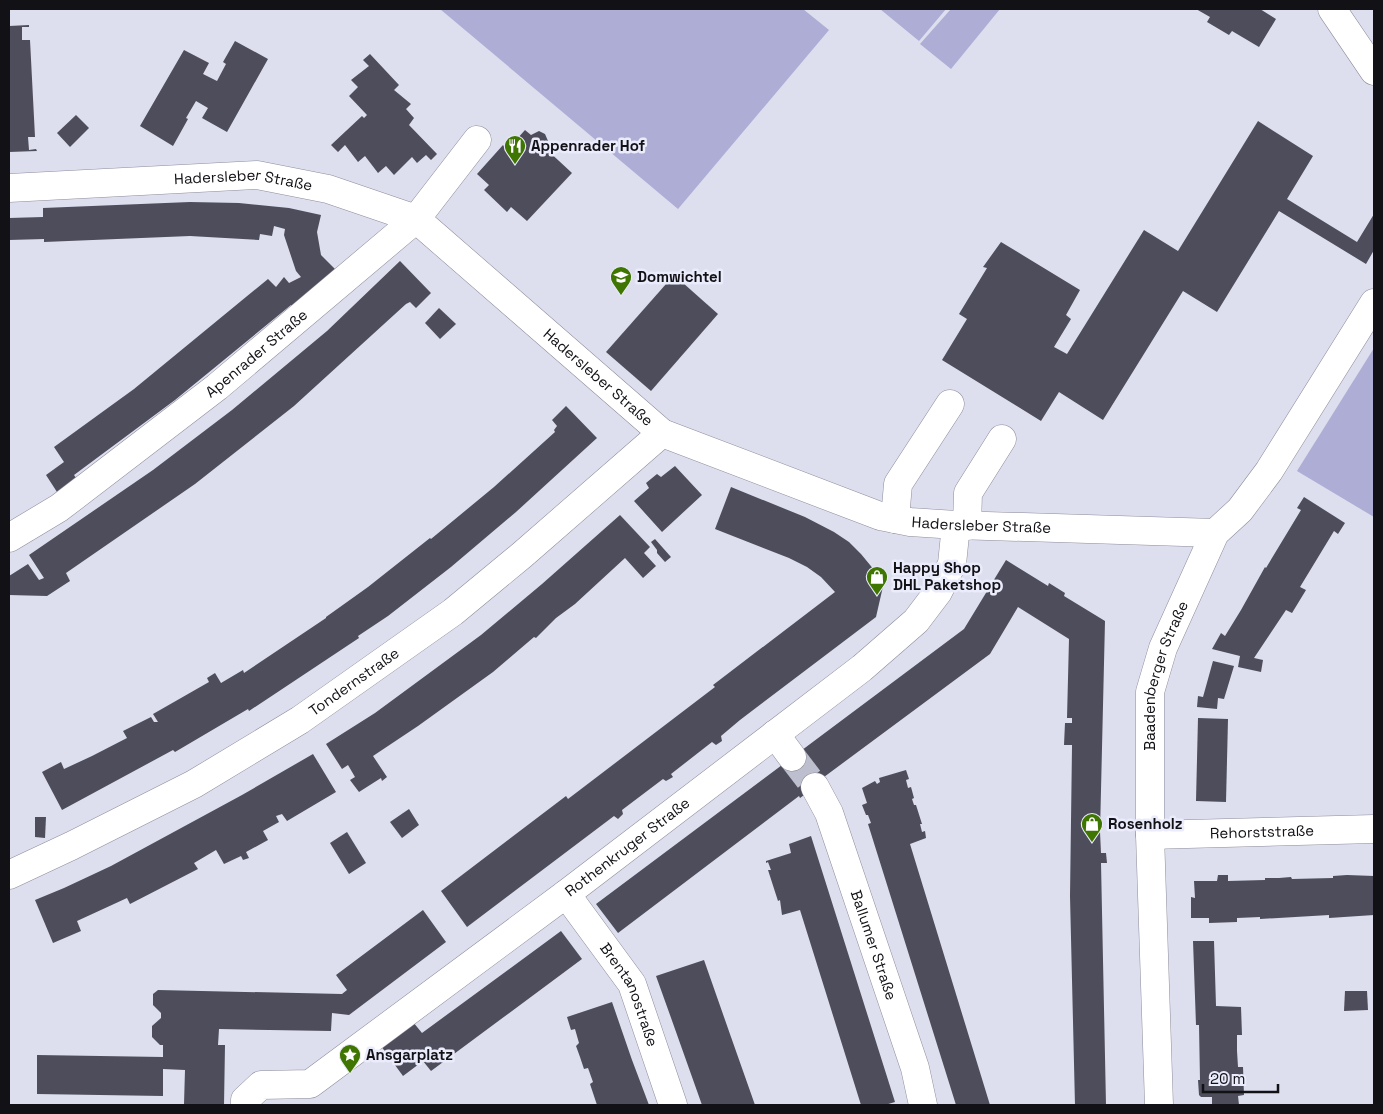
<svg xmlns="http://www.w3.org/2000/svg" width="1383" height="1114" viewBox="0 0 1383 1114" font-family="'Space Grotesk',sans-serif">
<rect width="100%" height="100%" fill="#dddeee"/>
<g fill="#adadd5">
<path d="M440 9H803L829 30 678 209Z"/>
<path d="M880 9H946L919 41Z"/>
<path d="M951 9H1000L951 69 920 44Z"/>
<path d="M1374 348V517L1297 471Z"/>
</g>
<g fill="#4d4d5b">
<path d="M1196 9H1260L1276 19 1259 47 1232 31 1229 35 1207 22 1210 17Z"/>
<path d="M29 25V27H22V40H30L35 137H28L29 150 36 149 37 151 9 152V26Z"/>
<path d="M235 41 268 59 227 132 202 118 208 108 196 101 186 118 188 119 173 146 140 126 184 50 209 63 203 74 217 81 226 64 223 62Z"/>
<path d="M370 54 399 85 394 90 411 104 406 109 414 118 409 125 437 154 431 160 426 155 417 163 412 157 394 175 386 166 378 173 365 156 358 162 345 145 338 152 331 145 362 116 364 118 367 115 349 96 358 87 351 80 369 66 363 60Z"/>
<path d="M76 115 89 128 70 147 57 133Z"/>
<path d="M1258 121 1313 156 1287 199 1357 242 1374 214V250L1366 264 1279 211 1217 312 1183 291 1103 420 1059 392 1041 421 942 360 967 319 959 314 987 268 983 267 1001 242 1080 290 1066 315 1071 319 1054 347 1067 354 1144 230 1178 251Z"/>
<path d="M525 130 531 135 539 131 545 134 548 141 545 148 572 173 527 221 511 207 507 212 484 190 489 185 477 174 503 145 507 150Z"/>
<path d="M190 202 239 203 289 208 321 215 317 232 321 255 336 270 294 308 291 305 175 400 74 475 76 478 57 492 46 475 64 462 54 447 134 389 268 279 276 287 284 277 289 283 301 277 296 271 284 235 285 229 274 226 272 236 260 234 259 240 190 236 44 242V239L9 240V218L43 217V208Z"/>
<path d="M400 261 431 293 416 308 410 302 406 304 294 406 195 484 66 573 70 581 47 596 9 595V576L28 564 39 580 44 578 29 555 153 470 232 410 327 331Z"/>
<path d="M674 275 718 314 651 391 606 352Z"/>
<path d="M439 308 456 324 440 339 425 323Z"/>
<path d="M566 406 597 438 516 512 451 567 388 616 358 636 359 638 249 711 248 709 175 752 173 750 62 810 42 772 61 762 64 769 92 756 127 738 123 731 151 717 154 722H158L153 714 209 682 207 678 215 673 221 683 243 670 244 673 326 618V617L368 587 430 538 431 539 494 487 555 432 554 430 557 426 552 420Z"/>
<path d="M675 466 702 495 662 532 634 501 649 488 646 483 657 474 661 477Z"/>
<path d="M731 487 805 517 834 532 849 542 861 554 884 582 876 617 740 720 721 736 722 741 716 745 712 742 671 774 673 777 666 781 663 779 622 810 623 814 618 819 614 816 467 927 441 891 566 796 568 799 715 687 713 685 835 592 821 577 807 567 789 558 715 529Z"/>
<path d="M1304 497 1345 523 1338 534 1334 531 1300 587 1306 590 1292 613 1286 610 1254 658 1263 660 1261 672 1238 667 1240 656 1212 649 1221 633 1225 636 1241 610 1265 567 1266 568 1301 510 1297 508Z"/>
<path d="M620 515 650 547 644 553 656 566 643 578 625 558 575 604 556 618 536 638 534 637 493 672 418 726 373 756 387 777 382 781 381 778 359 792 350 780 355 777 348 765 342 769 326 744 375 713 481 635 542 584Z"/>
<path d="M655 539 671 557 665 562 657 553V550L651 542Z"/>
<path d="M1006 560 1048 586 1049 583 1065 593 1064 596 1105 621 1100 832 1101 853H1106L1107 863H1101L1106 1105H1075L1070 896 1072 747V745H1064L1065 723H1072V718H1067L1069 639 1018 607 990 654 824 777 826 779 800 798 799 796 618 933 596 904 964 629Z"/>
<path d="M1213 661 1234 666 1224 699 1218 698 1217 709 1197 707 1198 696 1203 697Z"/>
<path d="M1198 718 1228 719 1226 802 1196 801Z"/>
<path d="M313 754 336 792 287 821 282 814 276 816 279 822 263 831 268 840 246 852 249 858 243 860 241 856 224 864 216 850 194 863 198 869 130 904 127 898 77 921 81 931 53 943 35 900 64 888 111 866 242 795Z"/>
<path d="M906 770 909 779 906 780 908 788 911 787 914 798 912 799 914 805H916L922 824H920L922 832 925 831 926 838 910 844 990 1105H956L868 824 871 823 868 815H866L862 805 867 803 862 788 875 781 877 784 880 782 879 778Z"/>
<path d="M409 809 419 825 402 838 390 822Z"/>
<path d="M35 817H46L45 838 35 837Z"/>
<path d="M347 832 366 863 349 874 330 843Z"/>
<path d="M811 836 895 1102 885 1105H861L800 910 782 915 780 900 778 901 768 870H771L768 862 766 863V861L791 853 789 844Z"/>
<path d="M1218 875H1228V881L1265 880V878H1279L1291 877 1292 879 1333 878V876L1347 875 1374 876V915L1329 918V915L1260 919V917L1237 918V922L1209 923V918H1191V897L1195 898 1194 881H1217Z"/>
<path d="M423 910 446 942 349 1015 332 1013 331 1031 219 1029 218 1045H225L224 1105 184 1104 185 1070 163 1069V1096L37 1094V1055L163 1057V1045H160L152 1037V1026L161 1018V1013L153 1005V994L158 990 342 994 347 990 336 975Z"/>
<path d="M561 931 582 959 431 1071 423 1061 403 1076 381 1046 413 1022 422 1033Z"/>
<path d="M1193 941H1214L1216 1006 1241 1007 1242 1035H1237V1051L1238 1067H1243L1244 1095 1238 1096 1239 1105H1212V1097H1201L1199 1095 1198 1080H1200L1199 1025H1196Z"/>
<path d="M704 960 731 1037 755 1105H702L670 1015 656 976Z"/>
<path d="M1345 991H1367L1368 1010 1344 1011Z"/>
<path d="M612 1002 632 1060 649 1105H597L590 1084 593 1082 588 1068 584 1069 580 1057 576 1046 579 1043 575 1029 571 1030 567 1017Z"/>
</g>
<g fill="none" stroke-linecap="round" stroke-linejoin="round">
<path stroke="#bebfce" stroke-width="28" stroke-dasharray="28 14" stroke-linecap="butt" d="M792 757 815 787"/>
<g stroke="#8d8d9c" stroke-width="29">
<g id="minor">
<path d="M1332 9 1374 71"/>
<path id="s1" d="M9 188 257 175 328 189 416 219 662 433 880 516 910 522 956 525 1215 533"/>
<path d="M895 519 898 484 950 404"/>
<path d="M967 526 968 493 1002 439"/>
<path id="s2" d="M9 538 59 508 217 387 416 219 477 140"/>
<path d="M775 734 792 757"/>
<path id="s3" d="M815 787 829 813 915 1068 923 1105"/>
<path id="s4" d="M1150 835 1374 829"/>
<path id="s5" d="M9 875 71 846 194 784 300 720 453 612 522 555 662 433"/>
<path id="s6" d="M566 894 632 984 673 1105"/>
<path id="s7" d="M245 1105V1100L261 1085 310 1084 566 894 862 668 916 621 938 592 952 564 956 525"/>
<path id="s8" d="M1159 1105 1150 835V692L1163 648 1215 533 1240 510 1269 471 1374 303"/>
</g>
</g>
<use href="#minor" stroke="#fff" stroke-width="28"/>
</g>
<defs>
<g id="restaurant-pin" transform="scale(1.125)"><path d="M0 17L-7.5 6A9.5 9.5 0 1 1 7.5 6Z" fill="#3f7501" stroke="#eaebfb"/><path d="M-5-6h1v4h1v-4h1v4h1v-4h1v5L-1.5 .5V6h-2V.5L-5-1ZM5-6V6H3V1.5H1.5Q1.5-4 5-6Z" fill="#fff"/></g>
<g id="school-pin" transform="scale(1.125)"><path d="M0 17L-7.5 6A9.5 9.5 0 1 1 7.5 6Z" fill="#3f7501" stroke="#eaebfb"/><path d="M0-5L7-2L0 1L-7-2ZM-4 1L0 2.5L4 1V4Q0 6-4 4Z" fill="#fff"/></g>
<g id="shop-pin" transform="scale(1.125)"><path d="M0 17L-7.5 6A9.5 9.5 0 1 1 7.5 6Z" fill="#3f7501" stroke="#eaebfb"/><path d="M-5-2.5h2.3a2.7 3.5 0 0 1 5.4 0H5L5.5 6h-11ZM-1.5-2.5h3a1.5 2.3 0 0 0-3 0Z" fill="#fff"/></g>
<g id="sight-pin" transform="scale(1.125)"><path d="M0 17L-7.5 6A9.5 9.5 0 1 1 7.5 6Z" fill="#3f7501" stroke="#eaebfb"/><path d="M0-6L1.8-2.2L6-1.7L2.9 1.2L3.7 5.4L0 3.3L-3.7 5.4L-2.9 1.2L-6-1.7L-1.8-2.2Z" fill="#fff"/></g>
</defs>
<g fill-rule="evenodd">
<use href="#restaurant-pin" x="515" y="146"/>
<use href="#school-pin" x="621" y="277"/>
<use href="#shop-pin" x="877" y="577"/>
<use href="#shop-pin" x="1092" y="824"/>
<use href="#sight-pin" x="350" y="1055"/>
</g>
<g text-anchor="middle" stroke-width="5" stroke-linejoin="round" paint-order="stroke">
<g font-size="15" font-weight="bold" fill="#111116" stroke="#eaebfb" text-anchor="start">
<text x="531" y="151">Appenrader Hof</text>
<text x="637" y="282">Domwichtel</text>
<text x="893" y="573">Happy Shop<tspan x="893" dy="17">DHL Paketshop</tspan></text>
<text x="1108" y="829">Rosenholz</text>
<text x="366" y="1060">Ansgarplatz</text>
</g>
<g font-size="15" fill="#111116" stroke="#eaebfb">
<text dy="5" stroke="none"><textPath href="#s1" startOffset="235">Hadersleber Straße</textPath></text>
<text dy="5" stroke="none"><textPath href="#s2" startOffset="309">Apenrader Straße</textPath></text>
<text dy="5" stroke="none"><textPath href="#s1" startOffset="655">Hadersleber Straße</textPath></text>
<text dy="5" stroke="none"><textPath href="#s1" startOffset="1075">Hadersleber Straße</textPath></text>
<text dy="5" stroke="none"><textPath href="#s8" startOffset="432">Baadenberger Straße</textPath></text>
<text dy="5" stroke="none"><textPath href="#s5" startOffset="396">Tondernstraße</textPath></text>
<text dy="5" stroke="none"><textPath href="#s4" startOffset="112">Rehorststraße</textPath></text>
<text dy="5" stroke="none"><textPath href="#s7" startOffset="472">Rothenkruger Straße</textPath></text>
<text dy="5" stroke="none"><textPath href="#s3" startOffset="169">Ballumer Straße</textPath></text>
<text dy="5" stroke="none"><textPath href="#s6" startOffset="120">Brentanostraße</textPath></text>
</g>
</g>
<rect width="1383" height="1114" fill="none" stroke="#111116" stroke-width="20"/>
<path d="M1203 1084v8h75v-8" fill="none" stroke="#111116" stroke-width="2.5"/>
<text x="1210" y="1084" font-size="15" fill="#111116" stroke="#eaebfb" stroke-width="4" paint-order="stroke">20 m</text>
</svg>
